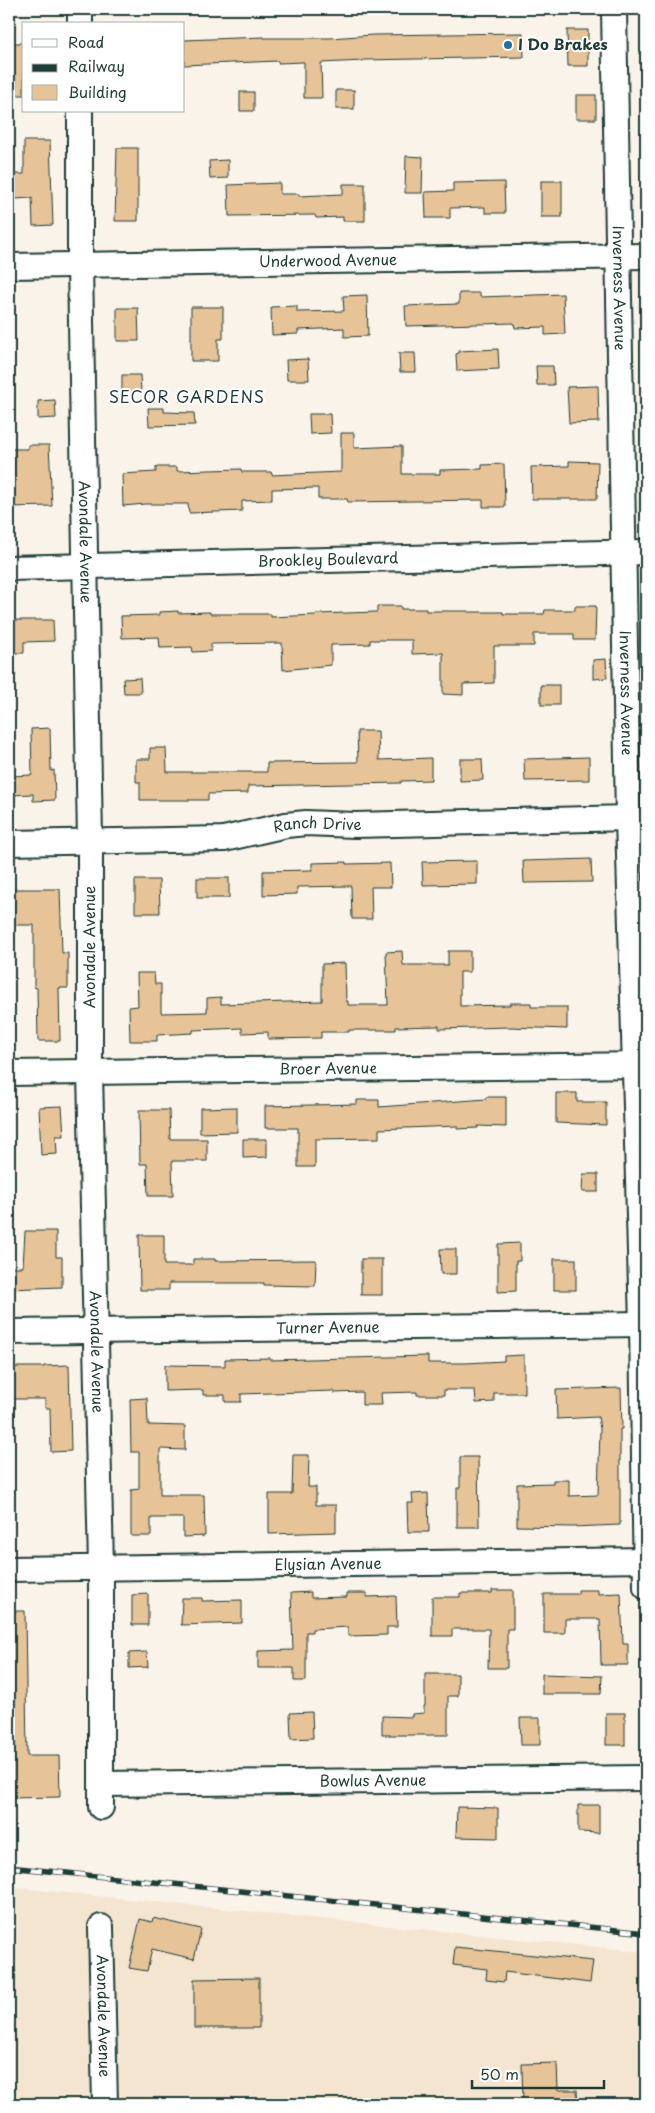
<svg xmlns="http://www.w3.org/2000/svg" width="655" height="2113" viewBox="0 0 655 2113" font-family="'Playpen Sans',sans-serif">
<rect width="100%" height="100%" fill="#faf3ea"/>
<filter id="ink" filterUnits="userSpaceOnUse"><feTurbulence type="fractalNoise" baseFrequency=".02" numOctaves="2"/><feDisplacementMap in="SourceGraphic" scale="10" xChannelSelector="R" yChannelSelector="G"/><feConvolveMatrix kernelMatrix="1 2 1 2 8 2 1 2 1" color-interpolation-filters="sRGB"/></filter>
<g filter="url(#ink)">
<path fill="#f4e5d1" d="M9 1887 646 1952V2104H9Z"/>
<g fill="#e7c398" stroke="#1f3d34">
<path d="M567 30H588V66H568Z"/>
<path d="M523 33 524 57 363 60V61L321 63 322 98H304V62L278 63V61L184 65V40L264 37V38H330L373 35Z"/>
<rect x="9" y="43" width="15" height="52"/>
<rect x="336" y="90" width="18" height="19"/>
<rect x="240" y="92" width="14" height="19"/>
<rect x="576" y="95" width="20" height="24"/>
<path d="M24 141H50L53 225 33 226 32 198 15 199 14 174H24Z"/>
<path d="M117 148H138V221H115Z"/>
<path d="M406 156 423 157 422 193H405Z"/>
<path d="M228 160V178L210 179 209 161Z"/>
<rect x="541" y="181" width="21" height="36"/>
<path d="M504 182 505 213H485V207L450 208V218H426L425 192 453 191V183Z"/>
<path d="M280 183V194H299V196L343 194V184H365V221H343V217L316 218 315 215 229 216 228 185Z"/>
<path d="M459 293H480V297L563 294 565 334 545 335V327L515 328 514 323 406 326 405 306 459 304Z"/>
<path d="M367 295 368 336 344 337V328L298 330V334L272 335 271 307 297 306V312L344 311 343 296Z"/>
<path d="M191 307H223V339H218V361H191Z"/>
<path d="M117 308H138L139 341H117Z"/>
<path d="M498 349 499 369 457 371 456 354 459 353V351Z"/>
<path d="M399 353H415L416 372H400Z"/>
<path d="M308 359 309 380H287L286 360Z"/>
<path d="M536 366H553L554 385H537Z"/>
<path d="M122 375H140L141 391 122 392Z"/>
<path d="M598 386 599 422 569 423 567 387Z"/>
<path d="M55 400 56 418 38 419V401Z"/>
<path d="M148 408H164V412L194 413 195 425 149 426Z"/>
<path d="M309 414H330L331 433 310 434Z"/>
<path d="M341 433H354V448L402 446V474H440V470L482 469V465L504 464 505 507H483V500L348 502 347 499H318V488L272 489V500L242 501V511L189 513 188 504H145L123 506 122 474 156 472V467H177V471L241 469 242 472H271L272 475 341 472Z"/>
<path d="M28 445H49L52 506 9 507V449H28Z"/>
<path d="M569 461 598 462 597 499H532L531 467 569 466Z"/>
<path d="M377 606H401V609H426V611H468V612H503V614H544L545 610H575V606H596L595 640H574V634H534V646H494V683L463 684V695L443 694V653L412 654V640H370V644L331 645V665L283 670 282 643 211 644V651L193 652 192 647 160 648 159 637 122 638 121 616 159 615V612L178 611V613L210 612V614H271V617L316 615V614L377 612Z"/>
<path d="M9 620H53L54 641 24 642V653H9Z"/>
<path d="M606 659 607 678 593 679V660Z"/>
<path d="M140 678 141 693H124L123 679Z"/>
<rect x="541" y="685" width="18" height="20"/>
<path d="M50 728 51 771 54 770 55 800 33 801V794L9 795V776L32 775 31 729Z"/>
<path d="M357 731H378L379 760 431 758V780L401 781V783L248 786V793L208 794V800H140V782H136V759H150V748H166L167 772H267V763L358 762Z"/>
<path d="M589 757V780L525 781 524 759Z"/>
<path d="M460 759H482L483 780 460 781Z"/>
<path d="M591 859 592 882 524 883 523 861Z"/>
<path d="M477 861V884L423 885 422 862Z"/>
<path d="M346 862V864L390 863 391 887H371L372 919H352L351 886 297 887V894L263 895V871L312 870V863Z"/>
<rect x="197" y="878" width="32" height="20"/>
<path d="M135 880H159L160 913H135Z"/>
<path d="M9 889H60L62 953H68V988H59L60 1041H38L37 988 34 987V925H9Z"/>
<path d="M402 951 403 965H448V951H470V972H460V1006L510 1005V1003H531V1007H567V1029L510 1027 439 1029V1026L396 1027V1030H349V1032H321V1038L268 1039V1032L242 1033V1028L193 1030V1033L157 1035V1041H130L129 1007 138 1006 137 973H154L155 984H161V1013L207 1012V998L221 997V1004L322 1001V964L345 963 346 1001H348V1005H388L386 952Z"/>
<path d="M556 1093H577V1102H606V1125L556 1123Z"/>
<path d="M486 1097H506V1127L478 1126V1128L457 1129V1126L379 1129V1138L315 1139V1167H298V1128H265V1106L357 1104V1100H379V1107L486 1099Z"/>
<path d="M62 1106 64 1136H56L57 1154 41 1155 39 1107Z"/>
<path d="M237 1107V1132L200 1133V1108Z"/>
<path d="M139 1110H169L170 1139H207V1161H172L173 1196H148L147 1164H140Z"/>
<path d="M243 1139H267V1157L243 1158Z"/>
<path d="M583 1174H598V1192H582Z"/>
<path d="M25 1231H56V1257H62V1287L9 1289V1267H23Z"/>
<path d="M139 1235H164V1265H193V1259H215V1261L316 1260 315 1286 264 1285V1283H169V1290H140Z"/>
<path d="M520 1243V1261H516V1291L498 1292V1244Z"/>
<path d="M440 1249H456V1274H441Z"/>
<rect x="361" y="1259" width="21" height="36"/>
<rect x="554" y="1259" width="22" height="31"/>
<path d="M524 1355V1393H494V1402L476 1403 475 1390H444V1395H417V1392L381 1393 382 1405H362V1392L334 1393V1391L241 1394V1402H225V1395H203V1390L165 1391V1365L225 1366V1359L270 1358V1360L428 1356V1363H466L504 1361V1356Z"/>
<path d="M69 1365 71 1451 51 1452 50 1408H45V1399H9V1367H44V1366Z"/>
<path d="M621 1388 622 1429H620V1525L572 1527 517 1526V1484L553 1483V1480H569V1496L598 1495 600 1429 598 1417 557 1419 556 1390Z"/>
<path d="M147 1398 148 1425 185 1426V1450L160 1449V1495H204L205 1536 183 1537V1518H151V1536H131V1490L139 1489V1452H131L130 1399Z"/>
<path d="M293 1455H309L308 1487H316V1505H336V1532L269 1534V1494H292Z"/>
<path d="M460 1457H478L479 1527H457V1488H460Z"/>
<path d="M428 1493 429 1532H408L407 1503H413L412 1494Z"/>
<path d="M492 1590H513V1629H507V1668H488L489 1629H452V1636H432V1597H460V1593H492Z"/>
<path d="M578 1590H598V1594L621 1593 623 1644H628V1665H601L600 1619H565V1633H544V1594H578Z"/>
<path d="M311 1592V1598L347 1597V1593H367V1597L396 1596 397 1627H387V1635L348 1636V1627L312 1629V1632H306V1681H294V1668H258V1651L293 1650 291 1593Z"/>
<path d="M148 1594V1625H132V1595Z"/>
<path d="M182 1598H202V1601L242 1600V1623L181 1625Z"/>
<path d="M9 1611H25L27 1756H59L60 1797 9 1798Z"/>
<path d="M147 1652 148 1667 129 1668V1653Z"/>
<path d="M425 1674H458V1696H448V1735H382V1716L412 1717V1714L424 1713V1706H425Z"/>
<path d="M542 1674 602 1676 601 1694H542Z"/>
<path d="M312 1712 313 1738 291 1739 290 1713Z"/>
<rect x="606" y="1713" width="19" height="32"/>
<path d="M520 1718H540V1745H521Z"/>
<path d="M578 1805H599V1833L578 1832Z"/>
<path d="M457 1807 498 1808V1838L456 1837Z"/>
<path d="M153 1918 201 1929 194 1959 152 1949 147 1971 129 1968 140 1919 152 1922Z"/>
<path d="M455 1947 593 1961 590 1983 505 1972 504 1982 486 1980 487 1969 453 1965Z"/>
<path d="M259 1978V2028H194V1979Z"/>
<path d="M557 2063 558 2090H577L578 2104H523L522 2064Z"/>
</g>
<g fill="none" stroke-linecap="round" stroke-linejoin="round">
<g stroke="#1f3d34" stroke-width="28">
<g id="minor">
<path d="M80 9V24"/>
<path id="s1" d="M614 9 628 818 642 1324 646 1587"/>
<path id="s2" d="M80 111V264L90 841V1072L101 1567V1807"/>
<path id="s3" d="M9 266 646 256"/>
<path id="s4" d="M9 568 646 552"/>
<path id="s5" d="M9 843 224 839 286 825 306 823 355 825 628 818"/>
<path id="s6" d="M9 1073 646 1065"/>
<path id="s7" d="M9 1332 646 1324"/>
<path id="s8" d="M9 1569 646 1560"/>
<path id="s9" d="M101 1784 646 1778"/>
<path id="s10" d="M101 1927 105 2104"/>
</g>
</g>
<use href="#minor" stroke="#fff" stroke-width="24"/>
<g stroke="#1f3d34" stroke-width="5.5">
<path id="rail" d="M9 1867 646 1933"/>
</g>
<use href="#rail" stroke="#fff" stroke-width="4" stroke-dasharray="11" stroke-linecap="butt"/>
</g>
</g>
<circle fill="#1f6fb2" stroke="#fff" stroke-width="2" cx="508" cy="45" r="5"/>
<g text-anchor="middle" stroke-width="4" stroke-linejoin="round" paint-order="stroke">
<g font-size="15" font-weight="bold" fill="#1f3d34" stroke="#fff" text-anchor="start">
<text x="518" y="50">I Do Brakes</text>
</g>
<g font-size="15" fill="#1f3d34" stroke="#fff">
<text dy="5" stroke="none"><textPath href="#s3" startOffset="319">Underwood Avenue</textPath></text>
<text dy="5" stroke="none"><textPath href="#s1" startOffset="279">Inverness Avenue</textPath></text>
<text dy="5" stroke="none"><textPath href="#s2" startOffset="431">Avondale Avenue</textPath></text>
<text dy="5" stroke="none"><textPath href="#s4" startOffset="319">Brookley Boulevard</textPath></text>
<text dy="5" stroke="none"><textPath href="#s1" startOffset="684">Inverness Avenue</textPath></text>
<text dy="5" stroke="none"><textPath href="#s5" startOffset="310">Ranch Drive</textPath></text>
<text transform="translate(90 947) rotate(-90)" y="5">Avondale Avenue</text>
<text dy="5" stroke="none"><textPath href="#s6" startOffset="319">Broer Avenue</textPath></text>
<text dy="5" stroke="none"><textPath href="#s7" startOffset="319">Turner Avenue</textPath></text>
<text dy="5" stroke="none"><textPath href="#s2" startOffset="1241">Avondale Avenue</textPath></text>
<text dy="5" stroke="none"><textPath href="#s8" startOffset="319">Elysian Avenue</textPath></text>
<text dy="5" stroke="none"><textPath href="#s9" startOffset="272">Bowlus Avenue</textPath></text>
<text dy="5" stroke="none"><textPath href="#s10" startOffset="89">Avondale Avenue</textPath></text>
</g>
<g font-size="16" letter-spacing="1" fill="#1f3d34" stroke="#fff">
<text x="187" y="403">SECOR GARDENS</text>
</g>
</g>
<rect width="655" height="2113" fill="none" stroke="#fff" stroke-width="30"/>
<rect x="15" y="15" width="625" height="2083" fill="none" stroke="#1f3d34" stroke-width="2" filter="url(#ink)"/>
<rect x="22" y="22" width="162" height="90" fill="#ffffff" stroke="#a5b1ae"/>
<rect x="32" y="39" width="25" height="8" fill="#ffffff" stroke="#a5b1ae"/>
<text x="68" y="48" font-size="15" fill="#1f3d34">Road</text>
<rect x="32" y="64" width="25" height="8" fill="#1f3d34" stroke="#a5b1ae"/>
<text x="68" y="72" font-size="15" fill="#1f3d34">Railway</text>
<rect x="32" y="85" width="25" height="15" fill="#e7c398" stroke="#a5b1ae"/>
<text x="68" y="98" font-size="15" fill="#1f3d34">Building</text>
<path d="M472 2080v8h132v-8" fill="none" stroke="#1f3d34" stroke-width="2.5"/>
<text x="480" y="2080" font-size="15" fill="#1f3d34" stroke="#ffffff" stroke-width="4" paint-order="stroke">50 m</text>
</svg>
